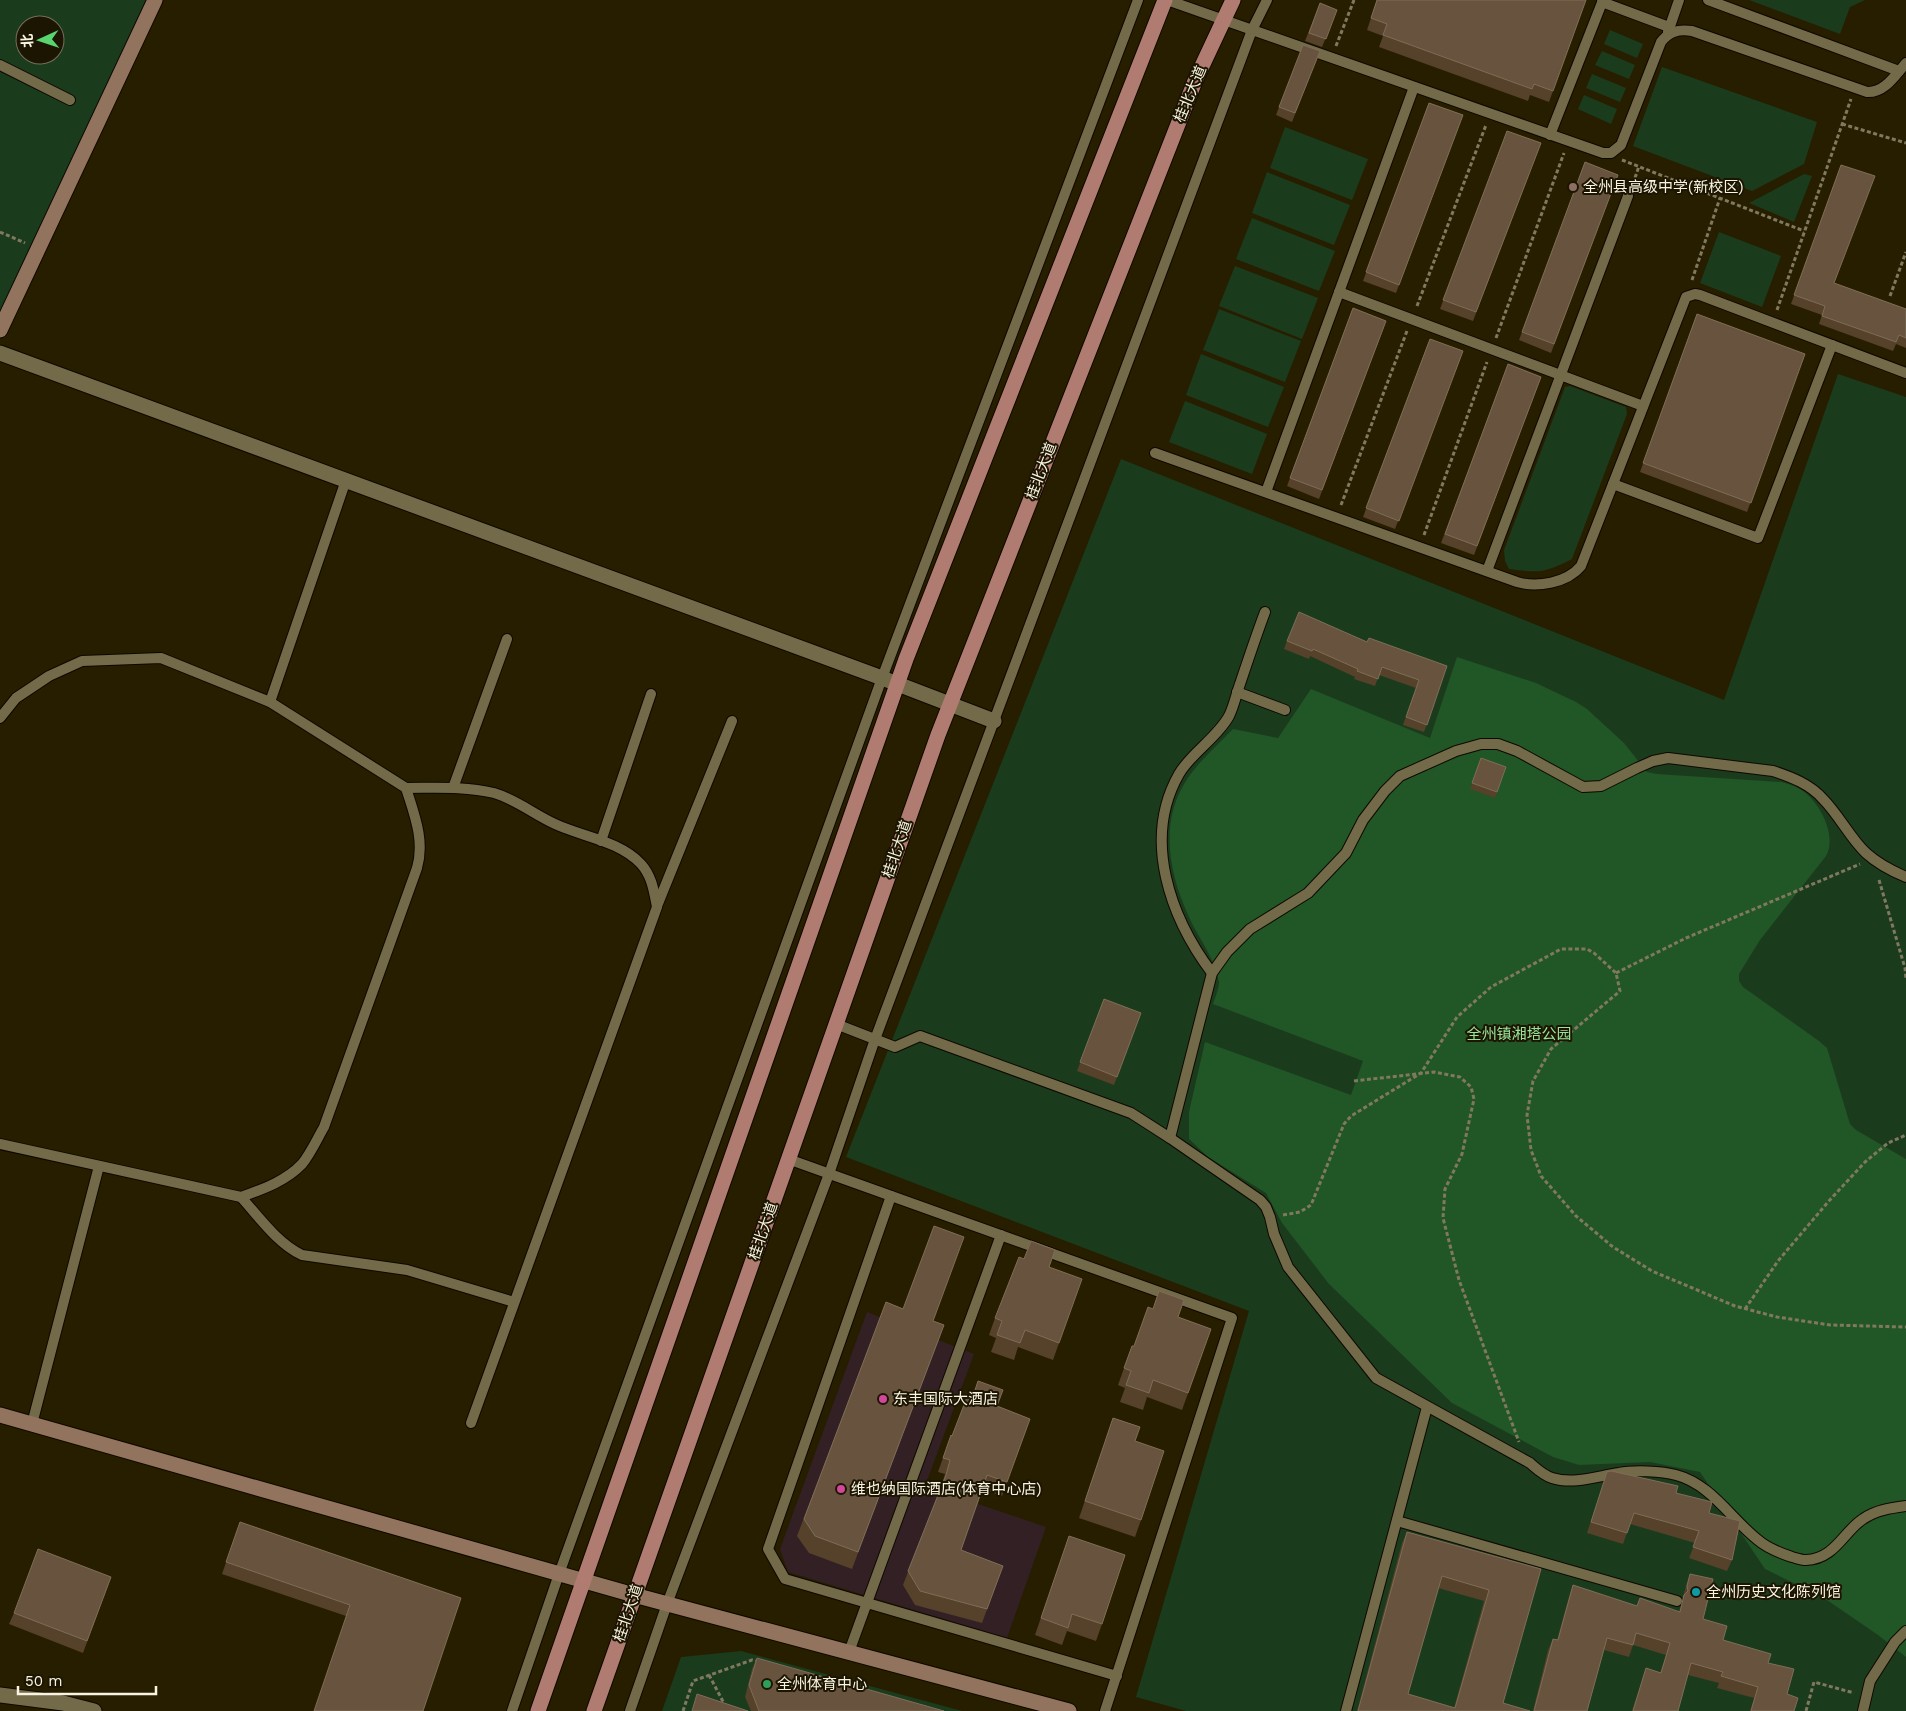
<svg xmlns="http://www.w3.org/2000/svg" width="1906" height="1711" viewBox="0 0 1906 1711" font-family="'Work Sans','Noto Sans SC',sans-serif">
<rect width="100%" height="100%" fill="#271e00"/>
<path fill="#332024" d="M867 1312 974 1354 925 1486 1046 1527 1007 1638 788 1572 780 1549Z"/>
<g fill="#1b3b1d" fill-rule="evenodd">
<path d="M0 0H155L0 330ZM25 25H55V55H25Z"/>
<path d="M1749 0H1865L1850 7 1840 34Z"/>
<path d="M1610 30 1643 44 1637 58 1604 44Z"/>
<path d="M1602 51 1635 65 1629 79 1595 65Z"/>
<path d="M1662 67 1817 122 1804 164 1752 191 1633 146Z"/>
<path d="M1592 74 1626 88 1620 102 1586 88Z"/>
<path d="M1584 95 1617 109 1611 124 1578 109Z"/>
<path d="M1285 127 1368 159 1352 200 1270 168Z"/>
<path d="M1267 172 1350 205 1334 245 1252 213Z"/>
<path d="M1804 174 1812 176 1794 222 1749 203Z"/>
<path d="M1252 218 1335 251 1319 291 1236 259Z"/>
<path d="M1719 232 1781 256 1762 307 1700 283Z"/>
<path d="M1235 266 1318 298 1302 339 1219 306Z"/>
<path d="M1219 309 1301 341 1285 382 1203 350Z"/>
<path d="M1201 354 1284 387 1268 427 1186 395Z"/>
<path d="M1838 374 1906 397V1711H1186L1136 1697 1249 1311 846 1157 1121 459 1724 700Z"/>
<path d="M1570 386 1626 407 1627 414 1572 559C1544 573 1540 573 1509 569L1505 561 1504 550 1565 387Z"/>
<path d="M1185 401 1267 434 1252 474 1169 442Z"/>
<path d="M741 1651 962 1711H662L681 1657Z"/>
</g>
<path fill="#215626" d="M1457 657 1536 683 1576 702 1587 709 1624 743 1647 772 1657 774 1781 782C1789 784 1796 786 1803 791 1821 804 1837 836 1826 856L1760 940 1739 974V981L1743 987 1819 1041 1827 1048 1850 1124 1856 1130 1906 1159V1657L1878 1635 1824 1598 1765 1569 1700 1472 1650 1462 1579 1465 1553 1457 1452 1403 1329 1284 1282 1223 1266 1193 1208 1157 1189 1139V1112L1205 1042 1351 1095 1363 1061 1213 1004C1215 998 1219 988 1219 982 1216 964 1204 945 1195 929 1173 887 1157 831 1183 786 1195 764 1216 747 1233 729L1278 738 1311 689 1430 738Z"/>
<g fill="none" stroke-linecap="round" stroke-linejoin="round">
<g stroke="#0e0800" stroke-width="12">
<g id="service">
<path d="M1167 0 1603 153H1611L1621 145 1661 42C1669 31 1679 29 1692 31L1867 92C1885 93 1896 74 1906 63"/>
<path d="M1708 0 1899 71"/>
<path d="M1602 2 1669 27"/>
<path d="M1668 32 1679 0"/>
<path d="M0 65 70 100"/>
<path d="M1550 135 1603 0"/>
<path d="M1339 292 1643 406"/>
<path d="M1155 453 1517 582C1537 588 1567 583 1581 566L1686 297 1695 294 1700 295 1906 373"/>
<path d="M1613 484 1758 538 1832 345"/>
<path d="M1266 492 1414 87"/>
<path d="M1487 571 1628 196"/>
<path d="M1237 692 1285 710"/>
<path d="M270 702 346 480"/>
<path d="M0 718 16 698 49 676 82 661 161 658 270 702 406 788C414 814 425 840 417 868L324 1127C317 1139 311 1153 302 1164 286 1181 263 1189 241 1197L0 1144"/>
<path d="M406 788C435 788 465 786 494 793 515 799 535 815 555 824 583 837 620 841 641 864 652 876 654 892 657 907L471 1423"/>
<path d="M453 788 507 639"/>
<path d="M601 841 651 694"/>
<path d="M657 906 732 721"/>
<path d="M1212 973C1170 917 1142 839 1179 774 1191 753 1217 738 1229 716 1234 706 1236 695 1240 684 1248 660 1256 636 1265 612"/>
<path d="M836 1024 895 1047 920 1036 1131 1113 1170 1138 1212 973 1227 952 1250 929 1308 893 1346 853 1363 820 1385 791 1400 776 1456 751 1481 744H1498L1517 751 1583 787 1601 786 1637 768 1653 761 1668 758 1773 771C1791 777 1810 784 1823 799 1839 815 1850 838 1866 853 1878 864 1892 871 1906 877"/>
<path d="M1170 1138 1260 1200 1266 1207 1270 1217 1274 1234 1288 1267 1376 1378 1530 1463C1537 1469 1543 1475 1552 1478 1574 1485 1598 1476 1619 1473 1633 1470 1662 1471 1676 1475 1711 1484 1731 1519 1758 1540 1767 1548 1780 1553 1792 1557 1796 1558 1801 1560 1806 1560 1835 1559 1844 1531 1863 1519 1876 1510 1891 1508 1906 1506"/>
<path d="M788 1159 1232 1318 1105 1711"/>
<path d="M891 1196 768 1549 785 1579 1117 1676"/>
<path d="M241 1197C259 1217 278 1244 302 1255L407 1270 514 1302"/>
<path d="M32 1424 99 1166"/>
<path d="M1397 1521 1677 1601"/>
<path d="M849 1652 1001 1235"/>
<path d="M512 1711 559 1574 882 678 1138 0"/>
<path d="M630 1711 667 1604 829 1174 874 1042 1252 30 1267 0"/>
<path d="M1346 1711 1427 1407"/>
<path d="M1863 1711 1870 1681 1895 1642 1906 1631"/>
</g>
</g>
<g stroke="#0e0800" stroke-width="17">
<g id="minor">
<path d="M0 353 882 678 994 721"/>
<path d="M0 1695 63 1703 94 1711"/>
</g>
</g>
<g stroke="#0e0800" stroke-width="17">
<g id="secondary">
<path d="M0 330 155 0"/>
<path d="M0 1415 634 1595 1069 1711"/>
</g>
</g>
<g stroke="#0e0800" stroke-width="17">
<g id="primary">
<path d="M538 1711 906 659 1165 0"/>
<path d="M594 1711 938 735 1195 81 1233 0"/>
</g>
</g>
<g stroke="#807960" stroke-width="3" stroke-dasharray="4 2.5" stroke-linecap="butt">
<path d="M1336 46 1354 0"/>
<path d="M1842 124 1906 143"/>
<path d="M1622 160 1804 231"/>
<path d="M1633 184 1639 166"/>
<path d="M0 232 25 243"/>
<path d="M1692 280 1720 198"/>
<path d="M1890 296 1906 252"/>
<path d="M1417 306 1486 125"/>
<path d="M1777 310 1851 99"/>
<path d="M1496 338 1564 153"/>
<path d="M1341 505 1407 331"/>
<path d="M1424 535 1487 362"/>
<path d="M1879 880 1905 968 1906 979"/>
<path d="M1616 973 1686 938 1860 864"/>
<path d="M1354 1081 1434 1072 1460 1077 1471 1087 1474 1099 1462 1154 1445 1189 1443 1218 1459 1280 1519 1442"/>
<path d="M1283 1215 1300 1212 1311 1205 1344 1124 1351 1116 1421 1073 1457 1017 1491 987 1561 949H1587L1594 953 1616 973 1620 991 1551 1049 1533 1081 1527 1115 1531 1150 1541 1176 1576 1216 1613 1247 1652 1271 1735 1306 1777 1317 1830 1325 1906 1327"/>
<path d="M1745 1309 1778 1261 1828 1202 1865 1162 1888 1143 1906 1135"/>
<path d="M709 1675 728 1711"/>
<path d="M683 1711 693 1681 752 1660 759 1662"/>
<path d="M1806 1711 1814 1682 1854 1693"/>
</g>
<use href="#service" stroke="#736a49" stroke-width="10"/>
<use href="#minor" stroke="#736a49" stroke-width="15"/>
<use href="#secondary" stroke="#92735d" stroke-width="15"/>
<use href="#primary" stroke="#b07b71" stroke-width="15"/>
</g>
<g fill="#56412a" fill-rule="evenodd">
<path d="M1377 0H1586L1549 102 1530 95 1528 101 1379 47 1383 36 1367 30Z"/>
<path d="M1320 3 1337 10 1322 47 1305 41Z"/>
<path d="M1320 51 1292 122 1276 115 1279 107Z"/>
<path d="M1429 103 1463 115 1396 293 1363 281Z"/>
<path d="M1507 131 1541 143 1473 321 1440 309Z"/>
<path d="M1585 162 1618 175 1551 353 1519 340Z"/>
<path d="M1841 165 1834 283 1906 309V348L1896 344 1893 351 1819 324 1822 315 1791 304Z"/>
<path d="M1353 308 1386 321 1319 499 1287 486Z"/>
<path d="M1697 314 1805 354 1747 512 1640 472Z"/>
<path d="M1430 339 1463 351 1395 529 1363 517Z"/>
<path d="M1508 364 1541 377 1474 555 1441 543Z"/>
<path d="M1287 641 1367 642 1447 666 1424 732 1403 725 1416 688 1379 675 1375 686 1354 679 1355 677 1310 656 1309 659 1284 649Z"/>
<path d="M1481 758 1506 767 1495 798 1470 789Z"/>
<path d="M1104 999 1141 1013 1114 1085 1077 1071Z"/>
<path d="M1049 1267 1059 1343 1053 1360 1018 1347 1014 1360 991 1352 996 1338 989 1335 995 1318Z"/>
<path d="M886 1302 944 1325 852 1569 809 1553 797 1536Z"/>
<path d="M1178 1317 1211 1329 1182 1410 1147 1397 1143 1410 1120 1402 1125 1388 1118 1385 1132 1346H1134Z"/>
<path d="M997 1406 1030 1419 1002 1496 983 1489 961 1550 1003 1566 982 1623 915 1605 903 1585 942 1484 945 1474 938 1472 951 1435 952 1436Z"/>
<path d="M1113 1418 1141 1520 1135 1537 1079 1518Z"/>
<path d="M1607 1472 1676 1493 1709 1513 1732 1560 1727 1571 1689 1558 1695 1543 1630 1524 1623 1544 1587 1533Z"/>
<path d="M240 1522 461 1598 346 1616 222 1574Z"/>
<path d="M1407 1532 1541 1569 1503 1703 1530 1711H1357L1402 1543ZM1438 1588 1484 1601 1454 1708 1408 1694Z"/>
<path d="M1069 1536 1102 1624 1096 1641 1067 1631 1062 1645 1035 1635Z"/>
<path d="M1690 1574 1703 1619 1723 1640 1768 1663 1787 1694 1794 1711H1750L1754 1698 1717 1688 1719 1683 1688 1675 1678 1711H1632L1646 1668 1660 1673 1666 1655 1633 1645 1629 1657 1604 1650 1587 1711H1533L1548 1650 1553 1639 1557 1640 1569 1597 1573 1585 1637 1606 1679 1612 1683 1599V1597L1686 1586Z"/>
<path d="M111 1577 83 1653 9 1624 14 1613Z"/>
<path d="M757 1658 944 1711H751L745 1697 752 1669Z"/>
</g>
<g fill="#68543e" stroke="#7e6d57" fill-rule="evenodd">
<path d="M1377 0H1586L1553 91 1534 84 1532 89 1383 35 1387 24 1371 18Z"/>
<path d="M1320 3 1337 10 1326 39 1309 33Z"/>
<path d="M1303 45 1320 51 1295 113 1279 107Z"/>
<path d="M1429 103 1463 115 1399 285 1366 272Z"/>
<path d="M1507 131 1541 143 1476 312 1443 300Z"/>
<path d="M1585 162 1618 175 1554 344 1522 332Z"/>
<path d="M1841 165 1875 176 1834 283 1906 309V338L1899 335 1896 342 1822 316 1825 306 1794 295Z"/>
<path d="M1353 308 1386 321 1322 490 1290 478Z"/>
<path d="M1697 314 1805 354 1751 503 1643 463Z"/>
<path d="M1430 339 1463 351 1399 521 1366 508Z"/>
<path d="M1508 364 1541 377 1477 546 1445 534Z"/>
<path d="M1299 612 1367 642 1369 638 1447 666 1427 725 1406 717 1419 680 1382 667 1378 679 1357 671 1358 669 1313 649 1312 651 1287 641Z"/>
<path d="M1481 758 1506 767 1497 792 1472 783Z"/>
<path d="M1104 999 1141 1013 1117 1077 1080 1062Z"/>
<path d="M934 1226 964 1237 933 1321 944 1325 858 1552 815 1536 804 1519 886 1302 903 1309Z"/>
<path d="M1031 1241 1055 1250 1049 1267 1082 1279 1059 1343 1025 1330 1020 1343 997 1335 1002 1321 995 1318 1019 1257 1024 1259Z"/>
<path d="M1159 1291 1184 1300 1178 1317 1211 1329 1188 1393 1153 1380 1149 1393 1126 1385 1131 1371 1124 1368 1132 1346H1134L1148 1307 1153 1309Z"/>
<path d="M978 1381 1003 1390 997 1406 1030 1419 1007 1482 987 1475 961 1550 1003 1566 987 1609 920 1591 908 1571 946 1475 950 1460 943 1458 951 1435 952 1436 967 1397 972 1399Z"/>
<path d="M1113 1418 1140 1427 1135 1441 1164 1451 1141 1520 1085 1501Z"/>
<path d="M1611 1471 1678 1486 1676 1493 1712 1502 1709 1513 1740 1521 1732 1560 1693 1547 1699 1531 1634 1513 1627 1533 1591 1522 1607 1472Z"/>
<path d="M240 1522 461 1598 423 1711H314L350 1605 226 1562Z"/>
<path d="M1407 1532 1541 1569 1503 1703 1530 1711H1358ZM1442 1576 1489 1590 1455 1708 1408 1694Z"/>
<path d="M1069 1536 1125 1555 1102 1624 1072 1614 1068 1628 1041 1618Z"/>
<path d="M38 1549 111 1577 87 1641 14 1613Z"/>
<path d="M1690 1574 1713 1579 1703 1619 1727 1626 1723 1640 1771 1654 1768 1663 1794 1669 1787 1694 1798 1698 1794 1711H1751L1758 1687 1721 1676 1723 1672 1691 1663 1678 1711H1633L1646 1668 1661 1673 1670 1643 1636 1633 1633 1645 1607 1638 1587 1711H1534L1553 1639 1558 1640 1573 1585 1637 1606 1640 1598 1680 1612 1684 1595 1688 1591 1687 1586Z"/>
<path d="M757 1658 944 1711H759L749 1685Z"/>
<path d="M697 1694 748 1711H692Z"/>
</g>
<circle fill="#8d6e63" stroke="#1c1501" stroke-width="2" cx="1573" cy="187" r="5"/>
<g fill="#d1479c" stroke="#1c1501" stroke-width="2">
<circle cx="883" cy="1399" r="5"/>
<circle cx="841" cy="1489" r="5"/>
</g>
<circle fill="#0f9aa8" stroke="#1c1501" stroke-width="2" cx="1696" cy="1592" r="5"/>
<circle fill="#2e9e5b" stroke="#1c1501" stroke-width="2" cx="767" cy="1684" r="5"/>
<g text-anchor="middle" stroke-width="4" stroke-linejoin="round" paint-order="stroke">
<g font-size="15" fill="#f9f4e2" stroke="#1c1501">
<text transform="translate(1190 94) rotate(-67)" y="5">桂北大道</text>
<text transform="translate(1041 471) rotate(-69)" y="5">桂北大道</text>
<text transform="translate(897 849) rotate(-71)" y="5">桂北大道</text>
<text transform="translate(763 1231) rotate(-71)" y="5">桂北大道</text>
<text transform="translate(628 1613) rotate(-71)" y="5">桂北大道</text>
</g>
<g font-size="15" fill="#f9f4e2" stroke="#1c1501" text-anchor="start">
<text x="1583" y="192">全州县高级中学(新校区)</text>
<text x="893" y="1404">东丰国际大酒店</text>
<text x="851" y="1494">维也纳国际酒店(体育中心店)</text>
<text x="1706" y="1597">全州历史文化陈列馆</text>
<text x="777" y="1689">全州体育中心</text>
</g>
<g font-size="15" fill="#98e49b" stroke="#1c1501">
<text x="1519" y="1039">全州镇湘塔公园</text>
</g>
</g>
<g transform="translate(40 40) rotate(267)"><circle r="24" fill="#1c1501" stroke="#746e5b"/>
<path d="M0-4L9 19L0 12L-9 19Z" fill="#58d570"/>
<text y="-8" font-size="14" font-weight="bold" text-anchor="middle" fill="#f9f4e2">北</text>
</g>
<path d="M18 1686v8h138v-8" fill="none" stroke="#f9f4e2" stroke-width="2.5"/>
<text x="25" y="1686" font-size="15" fill="#f9f4e2" stroke="#1c1501" stroke-width="4" paint-order="stroke">50 m</text>
</svg>
